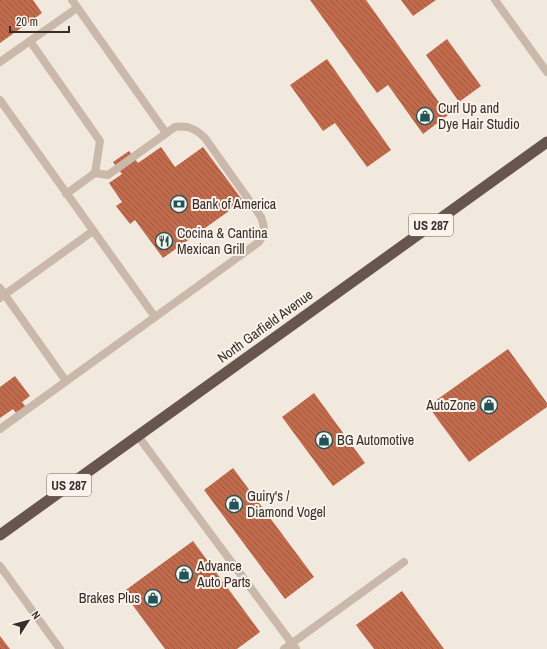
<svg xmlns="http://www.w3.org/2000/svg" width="547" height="649" viewBox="0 0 547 649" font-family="'Archivo Narrow',sans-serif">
<defs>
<pattern id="building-back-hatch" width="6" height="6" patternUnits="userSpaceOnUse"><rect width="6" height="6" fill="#c26a4c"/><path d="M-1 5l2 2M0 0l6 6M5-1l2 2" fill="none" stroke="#9e583f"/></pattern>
</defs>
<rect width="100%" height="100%" fill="#f2e9de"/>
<g fill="url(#building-back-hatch)">
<path d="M0 0H33L42 13 0 43Z"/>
<path d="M310 0H366L448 115 423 134 388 85 377 93Z"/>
<path d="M401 0H436L413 16Z"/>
<path d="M447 39 481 86 459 102 426 55Z"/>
<path d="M327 59 391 150 367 167 335 123 323 131 290 85Z"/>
<path d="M161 147 175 167 203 147 243 201 163 258 135 220 130 224 116 206 122 202 109 183 122 174 113 162 129 151 138 163Z"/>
<path d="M508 349 547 403V407L469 462 428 406Z"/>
<path d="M15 376 30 396 22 402 26 407 17 414 13 409 0 418V387Z"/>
<path d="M314 393 365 463 333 486 282 417Z"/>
<path d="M233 468 314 577 285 599 204 490Z"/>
<path d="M193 541 260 632 237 649H165L123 592Z"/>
<path d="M402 591 444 649H374L356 625Z"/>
<path d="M0 636 10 649H0Z"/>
</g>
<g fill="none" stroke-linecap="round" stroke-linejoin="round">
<g stroke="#cab9aa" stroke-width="8">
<path d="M72 0 166 133"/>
<path d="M495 0 547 72"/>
<path d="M30 41 100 141 95 173 66 194"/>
<path d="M0 62 77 8"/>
<path d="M0 100 155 317"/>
<path d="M0 288 66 381"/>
<path d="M0 298 93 231"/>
<path d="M0 429 259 242C265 233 265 227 261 217L205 138C196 129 188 125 175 127L108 175 95 173"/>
<path d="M138 436 296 649"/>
<path d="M0 566 60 649"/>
<path d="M284 649 404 562"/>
</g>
<path stroke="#68564e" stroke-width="11" d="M0 535 547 142"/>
</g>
<defs>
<g id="shop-ring" transform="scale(0.9)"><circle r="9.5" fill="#f9f3eb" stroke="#205458" stroke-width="1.5"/><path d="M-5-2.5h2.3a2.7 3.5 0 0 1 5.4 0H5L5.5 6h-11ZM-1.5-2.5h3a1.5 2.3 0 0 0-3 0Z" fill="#205458"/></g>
<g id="bank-ring" transform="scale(0.9)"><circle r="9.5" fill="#f9f3eb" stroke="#205458" stroke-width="1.5"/><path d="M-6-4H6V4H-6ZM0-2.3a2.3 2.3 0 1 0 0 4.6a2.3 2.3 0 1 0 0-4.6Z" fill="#205458"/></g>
<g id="restaurant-ring" transform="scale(0.9)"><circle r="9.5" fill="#f9f3eb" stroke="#205458" stroke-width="1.5"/><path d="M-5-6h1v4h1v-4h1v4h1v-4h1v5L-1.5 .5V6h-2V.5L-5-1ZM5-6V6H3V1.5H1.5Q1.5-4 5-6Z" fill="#205458"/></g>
</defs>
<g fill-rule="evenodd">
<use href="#shop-ring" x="425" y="116"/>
<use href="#bank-ring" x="179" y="204"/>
<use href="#restaurant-ring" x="164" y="241"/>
<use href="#shop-ring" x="489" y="405"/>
<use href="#shop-ring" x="324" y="440"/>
<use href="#shop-ring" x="234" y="504"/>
<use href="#shop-ring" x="184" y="574"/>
<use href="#shop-ring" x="153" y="598"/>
</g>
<g text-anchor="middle" stroke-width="4" stroke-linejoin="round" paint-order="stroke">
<g fill="#f9f3eb" stroke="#716963" stroke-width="1">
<rect x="409" y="214" width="44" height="22" rx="3"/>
<rect x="47" y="474" width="44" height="22" rx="3"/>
</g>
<g font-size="13" font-weight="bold" fill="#372e29">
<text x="431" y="230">US 287</text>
<text x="69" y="490">US 287</text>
</g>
<g font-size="14" fill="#372e29" stroke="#f9f3eb" text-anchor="start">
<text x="438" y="113">Curl Up and<tspan x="438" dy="16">Dye Hair Studio</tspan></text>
<text x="192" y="209">Bank of America</text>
<text x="177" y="238">Cocina &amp; Cantina<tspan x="177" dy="16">Mexican Grill</tspan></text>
<text x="476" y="410" text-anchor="end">AutoZone</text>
<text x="337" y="445">BG Automotive</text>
<text x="247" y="501">Guiry's /<tspan x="247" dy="16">Diamond Vogel</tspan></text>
<text x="197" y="571">Advance<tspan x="197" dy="16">Auto Parts</tspan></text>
<text x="140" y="603" text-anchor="end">Brakes Plus</text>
</g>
<g font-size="14" fill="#372e29" stroke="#f9f3eb">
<text transform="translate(265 326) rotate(-36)" y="5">North Garfield Avenue</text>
</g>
</g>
<g transform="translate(28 621) rotate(54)" stroke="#f9f3eb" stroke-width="3" paint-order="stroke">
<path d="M0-3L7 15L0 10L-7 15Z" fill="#372e29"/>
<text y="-6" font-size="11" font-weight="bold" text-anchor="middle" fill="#372e29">N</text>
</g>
<path d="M10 26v6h59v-6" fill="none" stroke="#372e29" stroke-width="2"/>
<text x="16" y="26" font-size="12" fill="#372e29" stroke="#f9f3eb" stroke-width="3" paint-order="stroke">20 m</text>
</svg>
